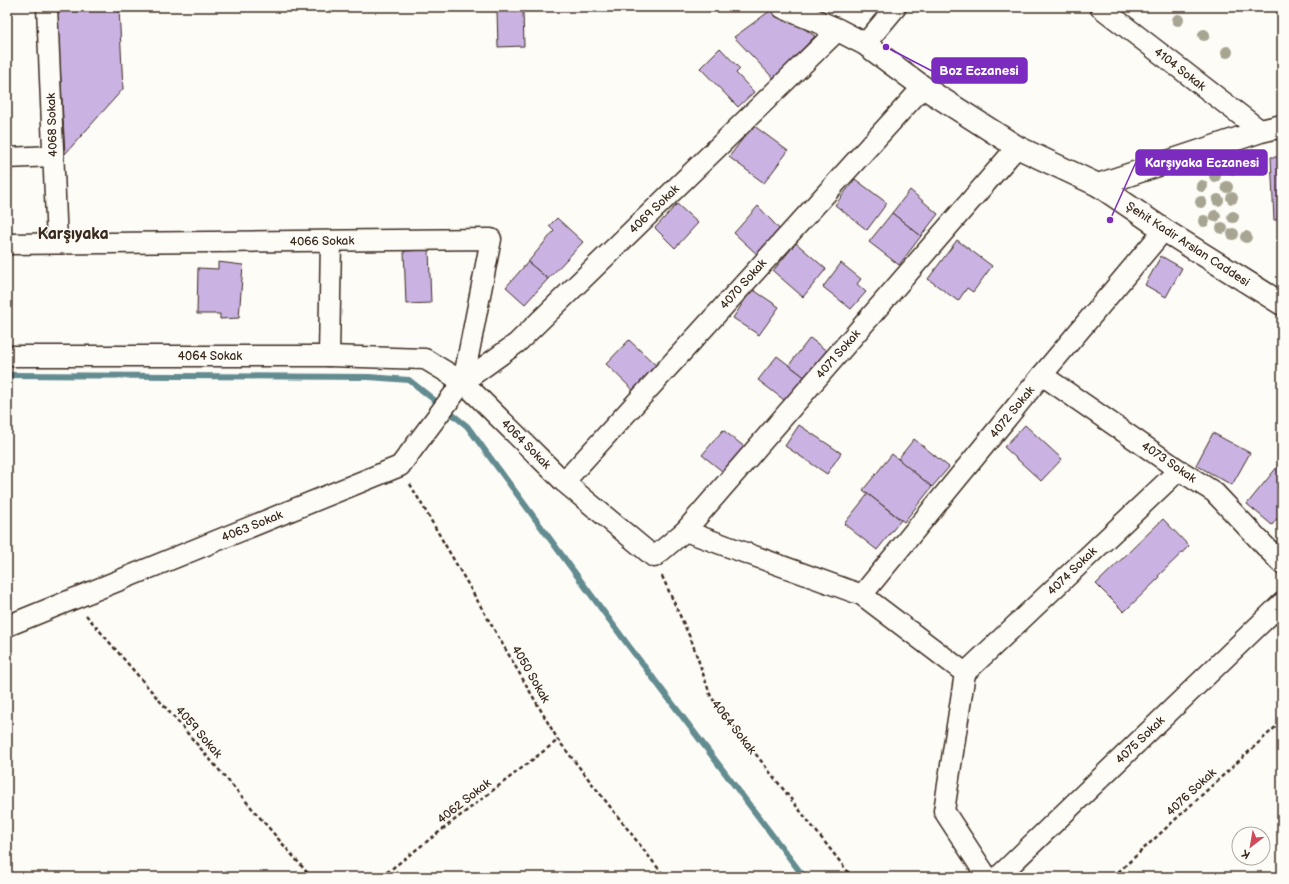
<svg xmlns="http://www.w3.org/2000/svg" width="1289" height="884" viewBox="0 0 1289 884" font-family="'Balsamiq Sans',sans-serif">
<rect width="100%" height="100%" fill="#fdfcf7"/>
<filter id="ink" filterUnits="userSpaceOnUse"><feTurbulence type="fractalNoise" baseFrequency=".025" numOctaves="2"/><feDisplacementMap in="SourceGraphic" scale="8" xChannelSelector="R" yChannelSelector="G"/><feConvolveMatrix kernelMatrix="1 2 1 2 8 2 1 2 1" color-interpolation-filters="sRGB"/></filter>
<g filter="url(#ink)">
<g fill="none" stroke-linecap="round" stroke-linejoin="round">
<path stroke="#648c91" stroke-width="6" d="M7 375 369 377 409 380 467 426 628 645 804 877"/>
</g>
<g fill="#cab3e2" stroke="#3b2a1e">
<path d="M119 8 123 89 65 154 57 12Z"/>
<path d="M774 8 815 36 774 79 734 37Z"/>
<path d="M497 11H523L524 46 498 47Z"/>
<path d="M720 48 740 69 736 73 754 92 738 107 700 68Z"/>
<path d="M753 125 788 151 764 183 729 157Z"/>
<path d="M1271 157H1282V220H1274Z"/>
<path d="M855 179 887 203 867 230 835 205Z"/>
<path d="M910 190 938 214 921 236 892 213Z"/>
<path d="M677 204 698 223 675 248 655 228Z"/>
<path d="M758 206 783 233 760 257 734 233Z"/>
<path d="M892 213 921 236 899 265 869 242Z"/>
<path d="M557 218 583 242 548 279 528 262 554 231 549 226Z"/>
<path d="M957 240 992 266 973 292 967 288 958 301 928 279Z"/>
<path d="M796 243 826 269 803 297 773 271Z"/>
<path d="M429 250 431 303 406 304 404 251Z"/>
<path d="M1161 256 1182 268 1166 297 1145 285Z"/>
<path d="M218 262 243 265 239 318 220 319V314H197L198 268 218 269Z"/>
<path d="M528 262 548 279 525 304 506 287Z"/>
<path d="M841 263 861 279 857 284 866 292 851 309 823 287Z"/>
<path d="M752 289 779 307 759 335 733 318Z"/>
<path d="M810 338 828 352 807 379 789 365Z"/>
<path d="M629 340 659 368 636 393 606 364Z"/>
<path d="M777 356 807 379 788 403 758 380Z"/>
<path d="M799 425 841 453 827 474 785 446Z"/>
<path d="M1025 425 1062 459 1041 481 1004 447Z"/>
<path d="M723 430 746 448 727 475 702 455Z"/>
<path d="M1213 433 1250 453 1232 485 1196 465Z"/>
<path d="M914 439 949 467 932 487 898 459Z"/>
<path d="M892 454 932 487 904 522 863 490Z"/>
<path d="M1282 461V512L1272 525 1247 504Z"/>
<path d="M868 494 901 520 877 550 844 524Z"/>
<path d="M1163 519 1189 546 1158 576 1159 578 1124 612 1096 584Z"/>
</g>
<g fill="none" stroke-linecap="round" stroke-linejoin="round">
<g stroke="#3b2a1e" stroke-width="23">
<g id="minor">
<path d="M47 7 57 243"/>
<path d="M1100 7 1261 131"/>
<path d="M865 44 896 7"/>
<path d="M7 158 53 156"/>
<path d="M7 244 491 239 463 382"/>
<path d="M7 356H329L425 359 463 382 564 482 654 557 685 531 1017 147"/>
<path d="M329 356 331 241"/>
<path d="M1042 375 1179 470 1214 492 1282 564"/>
<path d="M564 482 923 87"/>
<path d="M685 531 862 595 965 673 944 811 987 877"/>
<path d="M862 595 1042 375 1164 230"/>
<path d="M7 626 400 466 463 382 517 343 838 30"/>
<path d="M965 673 1179 470"/>
<path d="M998 877 1282 603"/>
</g>
</g>
<g stroke="#3b2a1e" stroke-width="25">
<g id="tertiary">
<path d="M783 7 838 30 865 44 923 87 1017 147 1098 185 1164 230 1282 304"/>
<path d="M1098 185 1261 131 1282 126"/>
</g>
</g>
<g stroke="#3b2a1e" stroke-width="2.5" stroke-dasharray="4 3" stroke-linecap="butt">
<path d="M410 484 558 740 665 877"/>
<path d="M662 576 692 642 711 697 852 877"/>
<path d="M86 615 311 877"/>
<path d="M381 877 558 740"/>
<path d="M1113 877 1282 721"/>
</g>
<use href="#minor" stroke="#fdfcf7" stroke-width="20"/>
<use href="#tertiary" stroke="#fdfcf7" stroke-width="22"/>
</g>
<g fill="#a7a592">
<circle cx="1178" cy="20" r="6"/>
<circle cx="1204" cy="35" r="6"/>
<circle cx="1227" cy="52" r="6"/>
<circle cx="1233" cy="169" r="6"/>
<circle cx="1215" cy="176" r="6"/>
<circle cx="1202" cy="186" r="6"/>
<circle cx="1227" cy="187" r="6"/>
<circle cx="1232" cy="198" r="6"/>
<circle cx="1218" cy="200" r="6"/>
<circle cx="1201" cy="202" r="6"/>
<circle cx="1215" cy="216" r="6"/>
<circle cx="1233" cy="217" r="6"/>
<circle cx="1204" cy="221" r="6"/>
<circle cx="1222" cy="228" r="6"/>
<circle cx="1233" cy="234" r="6"/>
<circle cx="1246" cy="237" r="6"/>
</g>
</g>
<g text-anchor="middle" stroke-width="3" stroke-linejoin="round" paint-order="stroke">
<g font-size="12" fill="#3b2a1e" stroke="#fdfcf7">
<text transform="translate(1180 69) rotate(38)" y="4">4104 Sokak</text>
<text transform="translate(52 125) rotate(-92)" y="4">4068 Sokak</text>
<text transform="translate(654 209) rotate(-44)" y="4">4069 Sokak</text>
<text transform="translate(322 241) rotate(-1)" y="4">4066 Sokak</text>
<text transform="translate(1188 244) rotate(33)" y="4">Şehit Kadir Arslan Caddesi</text>
<text transform="translate(743 284) rotate(-48)" y="4">4070 Sokak</text>
<text transform="translate(838 354) rotate(-49)" y="4">4071 Sokak</text>
<text x="210" y="360">4064 Sokak</text>
<text transform="translate(1012 412) rotate(-51)" y="4">4072 Sokak</text>
<text transform="translate(526 444) rotate(45)" y="4">4064 Sokak</text>
<text transform="translate(1169 462) rotate(34)" y="4">4073 Sokak</text>
<text transform="translate(252 526) rotate(-22)" y="4">4063 Sokak</text>
<text transform="translate(1072 571) rotate(-44)" y="4">4074 Sokak</text>
<text transform="translate(531 674) rotate(60)" y="4">4050 Sokak</text>
<text transform="translate(734 727) rotate(52)" y="4">4064 Sokak</text>
<text transform="translate(199 732) rotate(49)" y="4">4059 Sokak</text>
<text transform="translate(1140 740) rotate(-44)" y="4">4075 Sokak</text>
<text transform="translate(1191 792) rotate(-43)" y="4">4076 Sokak</text>
<text transform="translate(464 801) rotate(-38)" y="4">4062 Sokak</text>
</g>
<g font-size="16" font-weight="bold" fill="#3b2a1e" stroke="#fdfcf7">
<text x="73" y="239">Karşıyaka</text>
</g>
</g>
<path fill="none" stroke="#7b2cbf" stroke-width="1.5" d="M886 47L932 71M1110 220L1136 162"/>
<g fill="#7b2cbf" stroke="#fdfcf7" stroke-width="1.5">
<circle cx="886" cy="47" r="4"/>
<circle cx="1110" cy="220" r="4"/>
</g>
<g fill="#7b2cbf" stroke="#7b2cbf" stroke-width="1.5">
<rect x="932" y="58" width="95" height="25" rx="4"/>
<rect x="1136" y="150" width="131" height="25" rx="4"/>
</g>
<g font-size="13" text-anchor="middle" font-weight="bold" fill="#fff">
<text x="979" y="75">Boz Eczanesi</text>
<text x="1202" y="167">Karşıyaka Eczanesi</text>
</g>
<rect width="1289" height="884" fill="none" stroke="#fdfcf7" stroke-width="24"/>
<rect x="12" y="12" width="1265" height="860" fill="none" stroke="#3b2a1e" stroke-width="1.5" filter="url(#ink)"/>
<g transform="translate(1251 846) rotate(211)"><circle r="19" fill="#fdfcf7" stroke="#afa8a0"/>
<path d="M0-3L7 15L0 10L-7 15Z" fill="#d1495b"/>
<text y="-6" font-size="11" font-weight="bold" text-anchor="middle" fill="#3b2a1e">K</text>
</g>
</svg>
